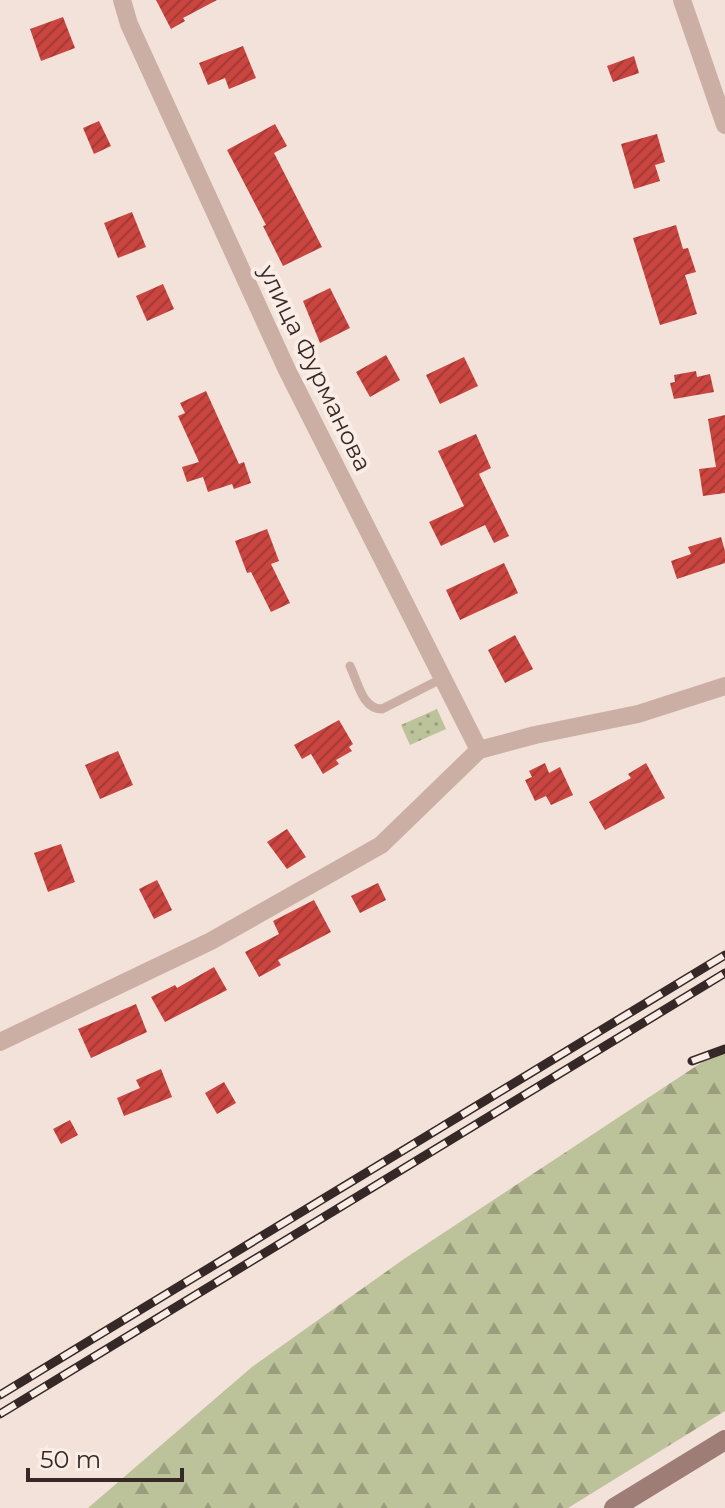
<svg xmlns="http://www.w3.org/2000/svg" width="725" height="1508" viewBox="0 0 725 1508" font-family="Montserrat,sans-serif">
<defs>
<pattern id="forest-firs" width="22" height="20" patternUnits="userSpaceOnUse" patternTransform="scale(2)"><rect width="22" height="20" fill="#bcc299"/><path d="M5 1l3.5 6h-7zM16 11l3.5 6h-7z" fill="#9a9e7d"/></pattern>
<pattern id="park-dots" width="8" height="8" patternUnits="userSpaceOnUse" patternTransform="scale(2)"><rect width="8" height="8" fill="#bcc299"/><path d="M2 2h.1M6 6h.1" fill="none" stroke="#9a9e7d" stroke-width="1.8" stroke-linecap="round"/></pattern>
<pattern id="building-hatch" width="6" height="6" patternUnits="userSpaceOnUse" patternTransform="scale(2)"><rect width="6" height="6" fill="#ca4540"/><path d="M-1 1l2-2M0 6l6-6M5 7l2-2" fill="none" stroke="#a53a36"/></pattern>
</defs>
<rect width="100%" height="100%" fill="#f2e2d9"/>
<path fill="url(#forest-firs)" d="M725 1051V1411L568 1508H88L252 1367 404 1259 716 1053Z"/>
<path fill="url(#park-dots)" d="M437 709 446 729 410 745 401 725Z"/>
<g fill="url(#building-hatch)">
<path d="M156 0H217L183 18 185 21 171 29Z"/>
<path d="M63 17 75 48 41 61 30 29Z"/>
<path d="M243 46 256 78 229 89 225 78 208 85 199 63Z"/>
<path d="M634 56 639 73 613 82 607 66Z"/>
<path d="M99 121 111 146 94 154 83 128Z"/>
<path d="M275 124 287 146 274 153 322 247 283 266 263 226 266 225 227 150Z"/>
<path d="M657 134 665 162 655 165 660 181 634 189 621 144Z"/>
<path d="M132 212 146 247 118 258 104 223Z"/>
<path d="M676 225 683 249 688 248 696 272 685 275 697 314 660 325 633 238Z"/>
<path d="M163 284 174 309 147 321 136 296Z"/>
<path d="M330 288 350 328 320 343 303 301Z"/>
<path d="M386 355 400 380 370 397 356 372Z"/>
<path d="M464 357 478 386 440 404 426 375Z"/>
<path d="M696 371 697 377 710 374 714 392 674 399 670 383 675 382 674 375Z"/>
<path d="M206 391 239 464 244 462 251 483 234 489 232 484 208 492 203 477 187 482 182 467 199 462 178 416 185 413 180 403Z"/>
<path d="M725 415V493L703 496 699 469 716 467 708 419Z"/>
<path d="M476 434 491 468 479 474 509 536 494 543 485 525 441 546 429 522 464 506 438 451Z"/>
<path d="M267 529 279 561 271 564 290 603 271 612 251 572 247 573 235 541Z"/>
<path d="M721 537 725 551V563L677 579 671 561 691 554 688 547Z"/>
<path d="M504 563 518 593 460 620 446 590Z"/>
<path d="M515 635 533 669 505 683 488 650Z"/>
<path d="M339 720 353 744 349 747 352 751 336 760 339 764 323 774 311 754 302 759 294 745Z"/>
<path d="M118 751 133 785 100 799 85 765Z"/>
<path d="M545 763 549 773 560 767 573 795 551 805 546 796 535 801 525 780 532 777 529 771Z"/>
<path d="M646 763 665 798 605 830 589 802 631 778 628 774Z"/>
<path d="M287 829 306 857 287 869 267 842Z"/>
<path d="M61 844 75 882 48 892 34 853Z"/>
<path d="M157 880 172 910 154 919 139 889Z"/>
<path d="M378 883 386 900 360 913 351 896Z"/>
<path d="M314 900 331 932 278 960 281 965 259 977 245 952 279 934 273 921Z"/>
<path d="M214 967 227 990 165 1022 151 997 175 985 177 988Z"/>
<path d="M136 1004 147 1032 91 1058 78 1029Z"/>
<path d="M161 1069 172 1097 124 1116 117 1098 140 1088 136 1080Z"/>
<path d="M224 1082 236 1103 217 1114 205 1093Z"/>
<path d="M70 1120 78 1135 61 1144 53 1129Z"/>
</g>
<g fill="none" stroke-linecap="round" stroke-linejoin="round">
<path stroke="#cbafa5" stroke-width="9" d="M350 666C358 682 362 709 382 709L443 678"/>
<g stroke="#cbafa5" stroke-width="18">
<path d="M122 0 129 24 287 370 479 750"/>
<path d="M682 0 725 125"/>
<path d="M0 1042 211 941 381 845 479 750 535 735 638 714 725 686"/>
</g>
<path stroke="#9e7d76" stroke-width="20" d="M614 1508 725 1440"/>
<g stroke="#362827" stroke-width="9">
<g id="rail">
<path d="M692 1061 725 1049"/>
<path d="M0 1395 725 955"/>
<path d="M0 1414 725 973"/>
</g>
</g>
<use href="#rail" stroke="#faede6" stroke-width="6" stroke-dasharray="18" stroke-linecap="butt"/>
</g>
<g text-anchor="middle" stroke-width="8" stroke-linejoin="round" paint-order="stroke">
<g font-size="24" fill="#362827" stroke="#faede6">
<text transform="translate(315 368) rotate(64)" y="8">улица Фурманова</text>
</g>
</g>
<path d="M28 1468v12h154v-12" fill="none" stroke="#362827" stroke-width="4"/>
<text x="40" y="1468" font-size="24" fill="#362827" stroke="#faede6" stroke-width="6" paint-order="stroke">50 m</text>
</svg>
